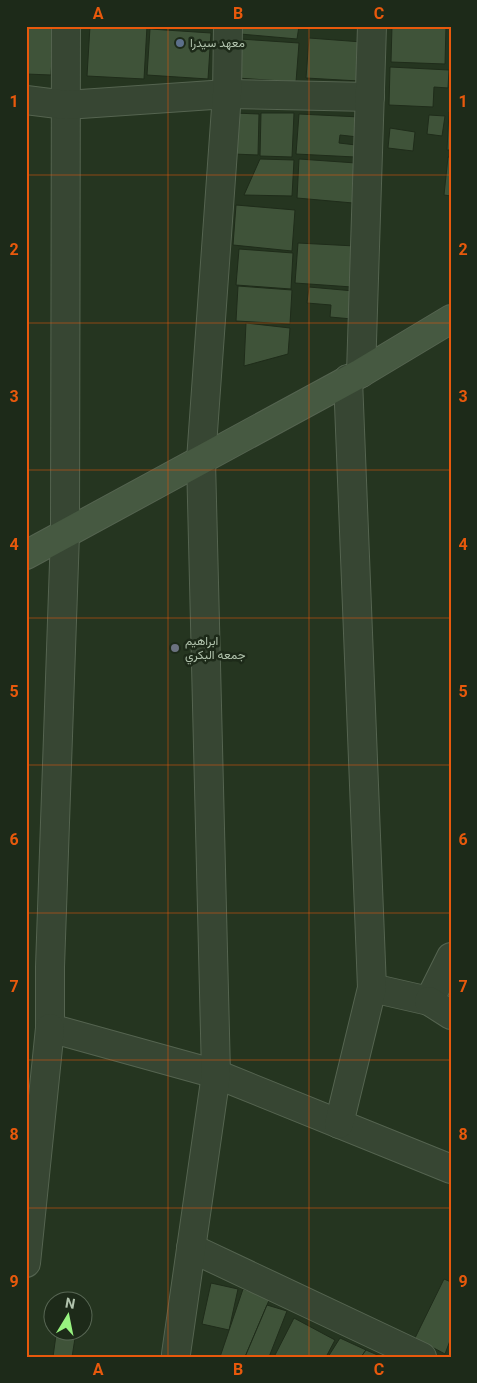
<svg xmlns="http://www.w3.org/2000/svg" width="477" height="1383" viewBox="0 0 477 1383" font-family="Roboto,Vazirmatn,sans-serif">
<rect width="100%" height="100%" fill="#253520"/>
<g fill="#3f5339" stroke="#1f2c1a">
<path d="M26 26H54L51 75 26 74Z"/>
<path d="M90 26H147L144 79 87 76Z"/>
<path d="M240 26H299L297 39 240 34Z"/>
<path d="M315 26H361V28Z"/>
<path d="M392 26H446L445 64 391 62Z"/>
<path d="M150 29 211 33 208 79 147 75Z"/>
<path d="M309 38 362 42 359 81 306 78Z"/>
<path d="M240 39 299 43 296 82 237 78Z"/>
<path d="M390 67 449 70 448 88 434 87 433 107 389 105Z"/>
<path d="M449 112H451V150H447Z"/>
<path d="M234 113 259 114 258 155 233 154Z"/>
<path d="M261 113H294L292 157 260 156Z"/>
<path d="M299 114 360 117 358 137 340 135 339 143 356 145 355 157 296 154Z"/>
<path d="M429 115 445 116 442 136 427 134Z"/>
<path d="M390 128 415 132 413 151 388 148Z"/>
<path d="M448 157H451V196L444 195Z"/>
<path d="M260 159 294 160 292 196 244 195Z"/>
<path d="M299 159 356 163 353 203 297 198Z"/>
<path d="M236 205 295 210 292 251 233 245Z"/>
<path d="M298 243 355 246 352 287 295 283Z"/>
<path d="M239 249 293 253 291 289 236 285Z"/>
<path d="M238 286 292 290 290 324 236 321Z"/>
<path d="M309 287 354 291 352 319 330 317 331 305 307 303Z"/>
<path d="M246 323 290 328 288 354 244 366Z"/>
<path d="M444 1279 451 1282V1338L445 1354 415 1338Z"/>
<path d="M211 1283 238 1289 229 1330 202 1324Z"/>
<path d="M243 1289 270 1298 245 1357H220Z"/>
<path d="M267 1305 287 1311 269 1357H245Z"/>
<path d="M294 1318 335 1340 326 1357H274Z"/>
<path d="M56 1335 75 1338 72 1357H53Z"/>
<path d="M340 1338 366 1350 361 1357H328Z"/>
<path d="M366 1350 382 1357H361Z"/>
</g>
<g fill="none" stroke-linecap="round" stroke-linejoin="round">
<g stroke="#556450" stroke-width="30">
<g id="street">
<path d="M66 26 65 534 50 967V1028L216 1074 451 1169"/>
<path d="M26 100 66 105 227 94 370 97"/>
<path d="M361 373 372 26"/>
<path d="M372 988 429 1001 451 957"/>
<path d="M429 1001 451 1015"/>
<path d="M339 1124 372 988 348 379"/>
<path d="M191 1248 422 1357"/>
<path d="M26 1263 50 1028"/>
<path d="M176 1354 216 1074 201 460 227 94 228 26"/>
</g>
</g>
<g stroke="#556450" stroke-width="30">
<path id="secondary" d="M26 555 361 373 451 319"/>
</g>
<use href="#street" stroke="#374633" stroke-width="28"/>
<use href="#secondary" stroke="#465941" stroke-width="28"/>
</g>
<path fill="none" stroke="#e8590c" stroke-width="1" stroke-opacity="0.55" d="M168 26V1357M309 26V1357M26 175H451M26 323H451M26 470H451M26 618H451M26 765H451M26 913H451M26 1060H451M26 1208H451"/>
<circle fill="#5c6f8a" stroke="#1d2a19" stroke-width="2" cx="180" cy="43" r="5"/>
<circle fill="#6b7280" stroke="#1d2a19" stroke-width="2" cx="175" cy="648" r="5"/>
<g text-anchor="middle" stroke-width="5" stroke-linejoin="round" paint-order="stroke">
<g font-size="12" fill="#b1c3ad" stroke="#1d2a19" text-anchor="start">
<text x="190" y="47">معهد سيدرا</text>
<text x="185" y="645">ابراهيم<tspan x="185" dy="14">جمعه البكري</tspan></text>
</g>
</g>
<rect width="477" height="1383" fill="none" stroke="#1d2a19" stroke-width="55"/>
<g transform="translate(68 1316) rotate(10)"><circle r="24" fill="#1d2a19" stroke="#586754"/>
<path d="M0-4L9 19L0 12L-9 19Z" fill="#98f480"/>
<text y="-8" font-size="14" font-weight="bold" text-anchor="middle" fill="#b1c3ad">N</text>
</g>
<rect x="28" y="28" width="422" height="1328" fill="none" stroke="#e8590c" stroke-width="2"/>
<g font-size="16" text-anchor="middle" font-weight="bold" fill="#e8590c">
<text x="98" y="19">A</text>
<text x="238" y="19">B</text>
<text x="379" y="19">C</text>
<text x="14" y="107">1</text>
<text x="463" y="107">1</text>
<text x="14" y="255">2</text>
<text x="463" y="255">2</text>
<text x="14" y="402">3</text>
<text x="463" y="402">3</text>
<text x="14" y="550">4</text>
<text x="463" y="550">4</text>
<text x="14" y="697">5</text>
<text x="463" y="697">5</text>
<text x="14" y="845">6</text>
<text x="463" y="845">6</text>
<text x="14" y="992">7</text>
<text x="463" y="992">7</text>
<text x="14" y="1140">8</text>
<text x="463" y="1140">8</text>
<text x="14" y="1287">9</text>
<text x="463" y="1287">9</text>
<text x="98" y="1375">A</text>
<text x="238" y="1375">B</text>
<text x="379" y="1375">C</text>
</g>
</svg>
